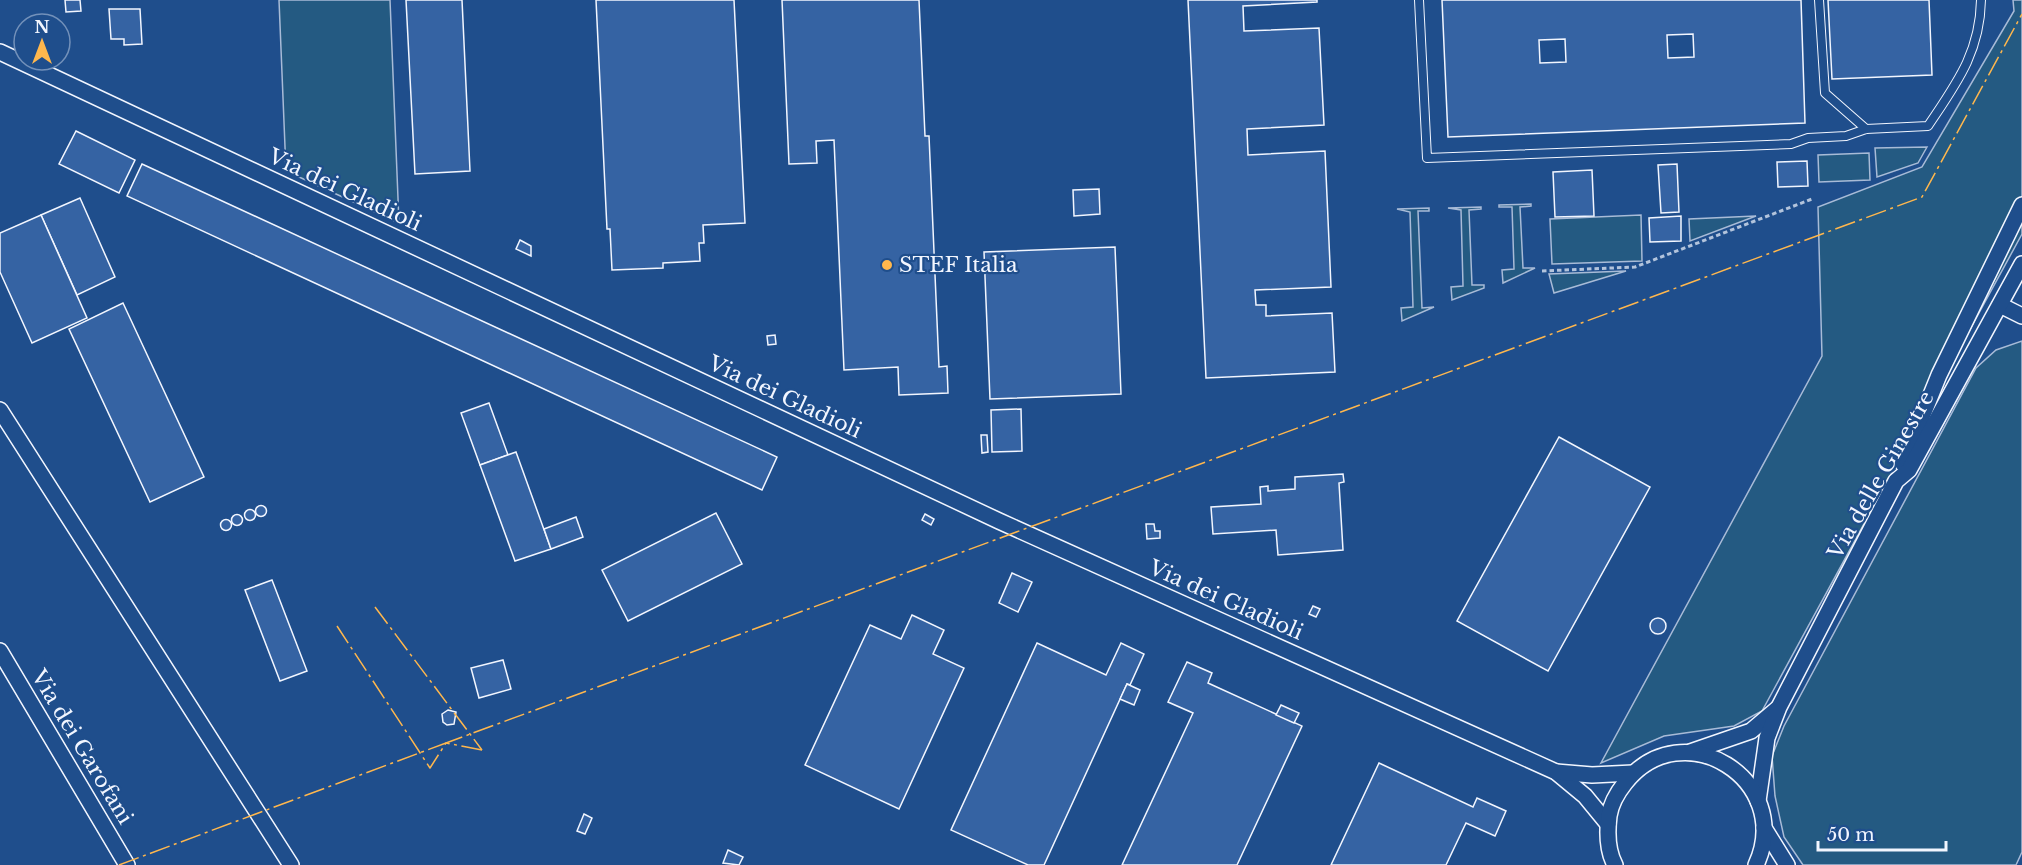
<svg xmlns="http://www.w3.org/2000/svg" width="2022" height="865" viewBox="0 0 2022 865" font-family="'Libre Baskerville',serif">
<rect width="100%" height="100%" fill="#1f4e8c"/>
<g fill="#245a82" stroke="#a8bbd7" stroke-width="1.5">
<path d="M279 0H390L399 223 286 171Z"/>
<path d="M2013 0H2022V234L1762 711 1734 726 1664 736 1601 763 1822 356 1818 207 1922 167 2014 11Z"/>
<path d="M1927 147 1918 163 1877 177 1875 148Z"/>
<path d="M1869 153 1870 180 1819 182 1818 155Z"/>
<path d="M1531 204V206L1520 207 1523 268H1535L1503 283 1502 270 1514 269 1512 207H1499V205Z"/>
<path d="M1481 207V209L1469 210 1472 285H1484V288L1452 300 1451 287 1463 286 1461 210 1448 208Z"/>
<path d="M1429 208V211H1418L1422 308 1434 307 1402 321 1401 308 1413 307 1410 212 1397 209Z"/>
<path d="M1641 215 1642 261 1552 264 1550 219Z"/>
<path d="M1756 216 1690 241 1689 219Z"/>
<path d="M1626 271 1554 293 1549 274Z"/>
<path d="M2022 341V852L2016 865H1803L1784 837 1775 796 1772 756 1784 726 1976 368 1996 350Z"/>
</g>
<g fill="#3563a3" stroke="#f2f6ff" stroke-width="1.5" fill-rule="evenodd">
<path d="M65 0H80L81 11 66 12Z"/>
<path d="M406 0H462L470 171 415 174Z"/>
<path d="M596 0H734L745 223 703 225 704 243H699L700 261 663 263V268L612 270 610 229H607Z"/>
<path d="M782 0H919L925 136H929L939 367 947 366 948 393 899 395 898 367 844 370 834 140 816 141 817 163 789 164Z"/>
<path d="M1188 0H1317V2L1243 6 1244 31 1319 28 1324 125 1247 129 1248 155 1325 151 1331 287 1255 290 1256 305H1266V316L1332 313 1335 372 1206 378Z"/>
<path d="M1442 0H1801L1805 123 1448 137ZM1693 34 1694 57 1668 58 1667 35ZM1565 39 1566 62 1540 63 1539 40Z"/>
<path d="M1828 0H1929L1932 75 1832 79Z"/>
<path d="M109 9H140L142 44 124 45V39H111Z"/>
<path d="M76 131 135 160 119 193 59 164Z"/>
<path d="M1807 161 1808 186 1778 187 1777 162Z"/>
<path d="M142 164 777 457 762 490 127 196Z"/>
<path d="M1677 164 1679 212 1661 213 1658 165Z"/>
<path d="M1592 170 1594 216 1555 217 1553 172Z"/>
<path d="M1099 189 1100 214 1074 216 1073 190Z"/>
<path d="M80 198 115 277 77 295 41 215Z"/>
<path d="M41 215 87 318 32 343 0 272V233Z"/>
<path d="M1681 216V241L1650 242 1649 218Z"/>
<path d="M520 240 531 246V256L516 249Z"/>
<path d="M1115 247 1121 394 990 399 984 252Z"/>
<path d="M123 303 204 477 150 502 69 329Z"/>
<path d="M775 335 776 344 768 345 767 336Z"/>
<path d="M489 403 508 455 480 465 461 413Z"/>
<path d="M1021 409 1022 451 992 452 991 410Z"/>
<path d="M981 435H987L988 452 982 453Z"/>
<path d="M1559 437 1650 487 1548 671 1457 621Z"/>
<path d="M516 452 551 549 515 561 480 465Z"/>
<path d="M1343 474 1344 482 1339 483 1343 550 1278 555 1276 530 1213 534 1211 507 1261 504 1260 487 1268 486V491L1295 489V477Z"/>
<circle cx="261" cy="511" r="5.5"/>
<circle cx="250" cy="515" r="5.5"/>
<path d="M716 513 742 564 628 621 602 570Z"/>
<path d="M925 514 934 519 931 525 922 520Z"/>
<circle cx="237" cy="520" r="5.5"/>
<path d="M576 517 583 537 551 549 544 529Z"/>
<circle cx="226" cy="525" r="5.5"/>
<path d="M1146 524H1154L1155 531H1160V538L1147 539Z"/>
<path d="M1012 573 1032 582 1018 612 999 603Z"/>
<path d="M272 580 307 671 280 681 245 590Z"/>
<path d="M1313 606 1320 609 1316 617 1309 614Z"/>
<path d="M912 615 944 630 933 654 964 668 899 809 805 765 870 625 901 639Z"/>
<circle cx="1658" cy="626" r="8"/>
<path d="M1037 643 1106 675 1121 643 1144 654 1130 685 1127 684 1044 865H1028L951 830Z"/>
<path d="M503 660 511 689 479 698 471 668Z"/>
<path d="M1187 662 1212 673 1208 683 1302 726 1237 865H1122L1193 713 1168 702Z"/>
<path d="M1127 684 1140 690 1134 705 1120 699Z"/>
<path d="M1281 705 1299 713 1294 723 1276 715Z"/>
<path d="M448 710 456 712 454 724 447 725 443 722 442 714Z"/>
<path d="M1379 763 1473 807 1477 798 1506 811 1495 836 1466 823 1446 865H1331Z"/>
<path d="M584 814 592 818 585 834 577 831Z"/>
<path d="M728 850 743 857 739 865 723 863Z"/>
</g>
<g fill="none" stroke-linecap="round" stroke-linejoin="round">
<g stroke="#f2f6ff" stroke-width="10">
<g id="service">
<path d="M1419 0 1427 158 1791 144 1808 138 1846 136 1866 129 1928 126C1956 84 1980 53 1981 0"/>
<path d="M1819 0 1825 93 1866 129"/>
</g>
</g>
<g stroke="#f2f6ff" stroke-width="18">
<g id="minor">
<path d="M0 52 999 521 1556 772 1585 796 1608 824"/>
<path d="M2000 305 2022 316"/>
<path d="M0 410 291 865"/>
<path d="M1903 464 1939 375 2022 205"/>
<path d="M0 651 127 865"/>
<path d="M1690 752 1751 731 1777 709"/>
<path d="M1556 772 1592 775 1633 773"/>
<path d="M1758 801 1767 738 1779 707 1896 481 1909 470 2022 264"/>
<path d="M1764 828 1787 865"/>
<path d="M1615 865C1607 850 1607 832 1609 816 1611 803 1617 793 1625 783 1682 710 1795 780 1756 865"/>
</g>
</g>
<path stroke="#b3c4dc" stroke-width="3" stroke-dasharray="4.5 3" stroke-linecap="butt" d="M1542 271 1635 267 1812 199"/>
<use href="#service" stroke="#1f4e8c" stroke-width="8"/>
<use href="#minor" stroke="#1f4e8c" stroke-width="15"/>
<g stroke="#ffb74d" stroke-width="1.5" stroke-dasharray="21 4.5 3 4.5" stroke-linecap="butt">
<path d="M375 607 482 750"/>
<path d="M482 750 446 743 1922 197 2022 14"/>
<path d="M119 865 446 743 430 768 337 626"/>
</g>
</g>
<circle fill="#ffb74d" stroke="#1f4e8c" stroke-width="2" cx="887" cy="265" r="6"/>
<g text-anchor="middle" stroke-width="4.5" stroke-linejoin="round" paint-order="stroke">
<g font-size="21" fill="#f2f6ff" stroke="#1f4e8c">
<text transform="translate(345 190) rotate(25)" y="7">Via dei Gladioli</text>
<text transform="translate(785 397) rotate(25)" y="7">Via dei Gladioli</text>
<text transform="translate(1881 475) rotate(-60)" y="7">Via delle Ginestre</text>
<text transform="translate(1226 600) rotate(24)" y="7">Via dei Gladioli</text>
<text transform="translate(82 747) rotate(59)" y="7">Via dei Garofani</text>
</g>
<g font-size="21" fill="#f2f6ff" stroke="#1f4e8c" text-anchor="start">
<text x="899" y="272">STEF Italia</text>
</g>
</g>
<g transform="translate(42 42)"><circle r="28" fill="#1f4e8c" stroke="#7391ba" stroke-width="1.5"/>
<path d="M0-4.5L10 22L0 15L-10 22Z" fill="#ffb74d"/>
<text y="-9" font-size="16" font-weight="bold" text-anchor="middle" fill="#f2f6ff">N</text>
</g>
<path d="M1818 841v9h128v-9" fill="none" stroke="#f2f6ff" stroke-width="3"/>
<text x="1827" y="841" font-size="18" fill="#f2f6ff" stroke="#1f4e8c" stroke-width="4.5" paint-order="stroke">50 m</text>
</svg>
